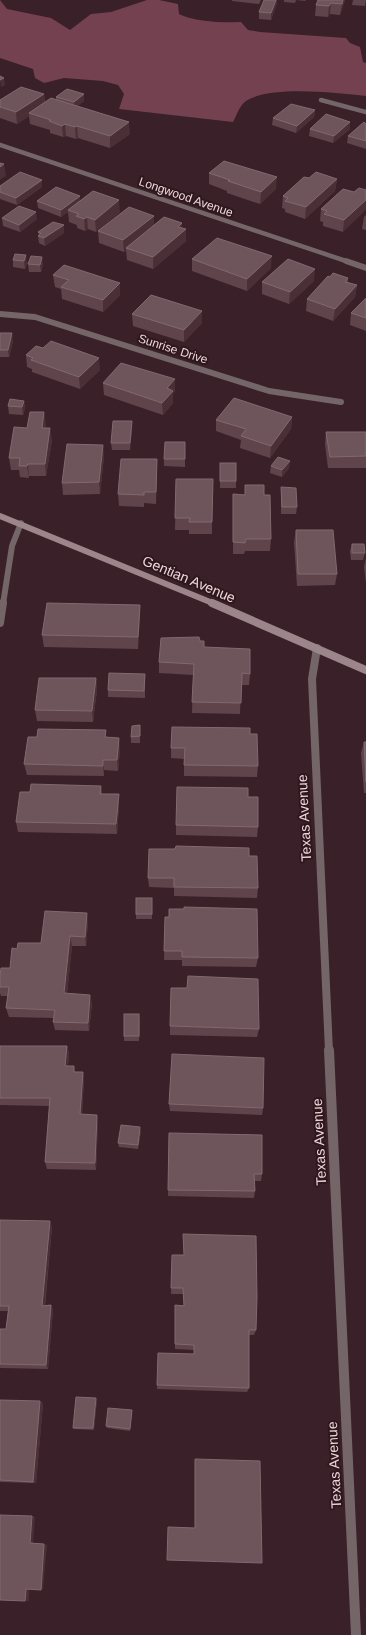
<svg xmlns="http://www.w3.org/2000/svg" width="366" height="1635" viewBox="0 0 366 1635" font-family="Arial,sans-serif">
<rect width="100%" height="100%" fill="#3a2028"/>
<path fill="#744150" d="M0 0 7 9 51 18 70 30 91 14 111 12 147 0H159L178 4 179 14C195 22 224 23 241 22L248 30 260 32 346 38 350 43 360 47 363 62 366 63V96C336 93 271 85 246 101 239 106 237 115 233 122L119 109 124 94 118 85 103 81 64 78 44 83 35 78 33 69 0 58Z"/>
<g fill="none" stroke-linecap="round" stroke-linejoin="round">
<g stroke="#736568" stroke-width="4.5">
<path d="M321 100 366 112"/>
<path d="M0 145 349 262"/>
</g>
<g stroke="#736568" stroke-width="6">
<path d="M346 261 366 268"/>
<path d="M0 314 35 317 269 391 341 402"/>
<path d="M3 604 12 546 21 523"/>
</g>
<g stroke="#736568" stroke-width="8">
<path d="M0 623 3 603"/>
<path d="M317 648 312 679 329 1051"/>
</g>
<path stroke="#736568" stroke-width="10" d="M329 1050 356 1635"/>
<path stroke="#9c868b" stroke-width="6" d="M0 516 215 604"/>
<path stroke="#9c868b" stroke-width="8" d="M212 603 366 670"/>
</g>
<g fill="#5f444c">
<path d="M232 0H261L259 4 232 1Z"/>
<path d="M284 0H306L305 1 296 0 295 3 284 2Z"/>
<path d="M345 0 340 15 330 14 328 17 315 16 316 5Z"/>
<path d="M353 0H366L365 6 352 5Z"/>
<path d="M277 3 271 20 259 19V12Z"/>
<path d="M44 94 45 102 56 100V97L84 94V101L77 106 130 134 110 148 78 138 76 139 66 136 63 137 50 133V130L30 124 29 116 17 124 0 118V100Z"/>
<path d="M315 110 314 117 296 133 272 125 273 118Z"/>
<path d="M366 124V149L347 143 348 136Z"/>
<path d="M310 129H350L333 143 309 136Z"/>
<path d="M209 173 276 189 260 204 227 193V191L209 184Z"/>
<path d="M309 178 337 179 335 191 305 219 285 212V209L282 208 283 196Z"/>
<path d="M42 180V187L17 205 0 199V186Z"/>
<path d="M354 192 343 232 323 226V222L320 221 321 209Z"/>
<path d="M80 196V201L120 212 96 232 88 229 85 231 77 228V225L69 222 68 212 61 217 38 208 37 201Z"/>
<path d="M366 215V230L362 229 364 217Z"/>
<path d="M2 218 37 219 20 232 3 226Z"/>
<path d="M154 225 182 228 186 229V241L153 269 127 260 126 250 124 252 99 243 98 231Z"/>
<path d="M38 232 64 233 45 246 39 243 38 236 39 235Z"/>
<path d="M15 254 27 263 25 269 13 267V260Z"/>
<path d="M192 259 271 268 247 291 192 271Z"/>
<path d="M28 264H43L41 272H29Z"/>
<path d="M53 275 120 295 103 312 62 299 61 289 55 287Z"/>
<path d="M330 277 348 278V282L357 285 355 297 333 321 306 311 307 299Z"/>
<path d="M314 281 289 304 262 294V282Z"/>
<path d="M366 298V331L350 325 351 313Z"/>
<path d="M132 314 202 323 184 342 133 326Z"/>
<path d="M0 333 13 341 9 357H0Z"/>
<path d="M26 355 100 370 80 389 32 372V369L27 367Z"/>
<path d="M103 383 175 391 173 394V403L163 415 104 395Z"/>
<path d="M24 401 25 408 23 415 9 414 8 406Z"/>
<path d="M292 417 291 429 270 458 240 448 241 440 216 431V420Z"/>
<path d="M132 421V428L130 450H112L111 443Z"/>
<path d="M46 424 45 428 52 440 46 476H29V478L20 477 19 470H11L9 458 27 428Z"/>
<path d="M326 432H366V468H328L325 444Z"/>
<path d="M185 442V467L164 466V459Z"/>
<path d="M104 456 100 494 63 495 62 483Z"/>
<path d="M157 459V471L156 504 144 503V507L119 506 118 494Z"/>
<path d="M220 463 236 481V488H220Z"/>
<path d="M271 466 289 468 282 477 270 473Z"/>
<path d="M176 479 212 522V534H189V530H175Z"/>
<path d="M245 485 264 495 271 539 270 551H245L244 554H233V494L245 495Z"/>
<path d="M281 487 297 507 296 514H281Z"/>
<path d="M296 530 337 574 335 585 297 586 294 542Z"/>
<path d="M352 544 365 553 363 560H351L350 551Z"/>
<path d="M366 558V583L364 567Z"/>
<path d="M140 605V616L138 649 44 647 42 635Z"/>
<path d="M200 641 204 647 250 674 249 685H241L240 714 192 713 193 675 159 673V662Z"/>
<path d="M145 674V698L108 697V690Z"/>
<path d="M96 678 97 690 93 722 37 721 35 710Z"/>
<path d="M140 725V743H131V737Z"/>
<path d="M106 730V737L120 749 118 771 104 770V776L27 775 24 764 37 737Z"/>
<path d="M250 734 258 766 257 777 184 776V759L171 758V748Z"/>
<path d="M364 742H366V793H364L361 753Z"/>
<path d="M101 786 102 794 119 805 117 834 18 832 16 822 30 792Z"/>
<path d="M248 797 258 827 257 837 176 835V825Z"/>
<path d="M249 856 258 888 257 898 174 896V888L149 887 148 878Z"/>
<path d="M152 904V919H136V914Z"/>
<path d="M165 917 258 958 256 967 182 966V960H164Z"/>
<path d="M88 923 86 946H72L67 994 92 1003 89 1031 55 1030 53 1022 54 1018 9 1017 6 1008 8 996H1L0 993V976L10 968 17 949 41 943Z"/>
<path d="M140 1019 139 1041H124V1036Z"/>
<path d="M170 1026 259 1029 257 1037 170 1035Z"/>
<path d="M0 1046H67L69 1054 68 1066 76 1072H83L84 1080 82 1114 98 1122 96 1170 47 1169 45 1162 49 1106 0 1105Z"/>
<path d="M169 1104 263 1108 262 1115 170 1111Z"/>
<path d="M141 1131 138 1149 119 1147 118 1143Z"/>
<path d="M169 1133 262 1174 261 1181H254L255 1191 254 1198 168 1196Z"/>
<path d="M0 1220 52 1227 45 1306 51 1305 53 1310 48 1369 0 1368V1329H6L8 1311H0Z"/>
<path d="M172 1255 256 1330 254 1335H249V1388L247 1392 157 1389V1385L194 1354V1350L175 1349V1305H184L183 1294H171Z"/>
<path d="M0 1400 40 1401 43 1404 36 1483 0 1482Z"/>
<path d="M97 1400 94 1430 75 1429 73 1428Z"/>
<path d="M132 1410V1412L130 1431 107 1428 106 1426Z"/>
</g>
<g fill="#4a2f37">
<path d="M276 0H277V3L271 20V13Z"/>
<path d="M343 0H345L340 15 342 4Z"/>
<path d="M331 3 330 14 328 17 329 6Z"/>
<path d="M4 78 5 85 1 87 0 80Z"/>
<path d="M44 94 45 106 29 113V116L17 124 16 112Z"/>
<path d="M84 94V101L74 109V102Z"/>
<path d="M315 110 314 117 296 133 297 126Z"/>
<path d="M129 122 130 134 110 148V136Z"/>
<path d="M350 122V129L333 143 334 136Z"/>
<path d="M65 124 66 136 63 137 62 126Z"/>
<path d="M77 126 78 138 76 139 75 127Z"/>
<path d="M4 164 6 176 0 180V167Z"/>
<path d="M277 177 276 189 260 204 261 192Z"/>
<path d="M337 179 335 191 305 219 306 207Z"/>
<path d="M42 180V187L17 205 16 198Z"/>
<path d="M80 196V203L68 210V212L61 217V210Z"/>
<path d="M119 200 120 212 96 232 95 220Z"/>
<path d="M366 200V210L343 232 344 220Z"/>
<path d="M36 212 37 219 20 232 19 225Z"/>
<path d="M154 216V228L126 248V250L124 252 123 240Z"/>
<path d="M87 217 88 229 85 231 84 219Z"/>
<path d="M182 223V232L186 229V241L153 269V257L178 227Z"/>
<path d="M64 225V233L45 246 44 238Z"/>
<path d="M26 255 27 263 25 269 24 261Z"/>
<path d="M272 256 271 268 247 291V279Z"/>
<path d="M42 257 43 264 41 272 40 265Z"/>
<path d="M315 269 314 281 289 304 290 292Z"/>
<path d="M120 283V295L103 312V300Z"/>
<path d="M357 285 355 297 333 321 335 309Z"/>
<path d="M202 311V323L184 342V330Z"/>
<path d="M12 333 13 341 9 357 8 350Z"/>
<path d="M99 358 100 370 80 389 79 377Z"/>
<path d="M175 379V391L173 394V403L163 415 162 403 167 388Z"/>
<path d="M24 401 25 408 23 415 22 407Z"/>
<path d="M44 412 46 424 44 440 42 428Z"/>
<path d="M292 417 291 429 270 458 271 446Z"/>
<path d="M132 421V428L130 450V443Z"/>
<path d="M50 428 52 440 46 476 45 464Z"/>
<path d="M103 445 104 456 100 494 99 482Z"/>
<path d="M157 459V471L156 504V492Z"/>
<path d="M290 461 289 468 282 477V470Z"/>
<path d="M28 464 29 476V478L27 466Z"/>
<path d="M140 605V616L138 649V637Z"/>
<path d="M96 678 97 690 93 722 92 711Z"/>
<path d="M119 738 120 749 118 771 117 760Z"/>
<path d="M103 760 104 770V776L103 766Z"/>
<path d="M119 794V805L117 834 116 824Z"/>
<path d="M87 913 88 923 86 946 85 937Z"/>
<path d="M70 936 72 946 66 1002 64 993Z"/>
<path d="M90 995 92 1003 89 1031 88 1023Z"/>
<path d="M139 1014 140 1019 139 1041Z"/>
<path d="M67 1046 69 1054 67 1074 65 1066Z"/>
<path d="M83 1072 84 1080 81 1122 80 1114Z"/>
<path d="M97 1115 98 1122 96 1170 95 1163Z"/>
<path d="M140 1127 141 1131 138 1149V1145Z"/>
<path d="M50 1221 52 1227 44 1310 42 1306Z"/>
<path d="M51 1305 53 1310 48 1369 46 1365Z"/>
<path d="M96 1398 97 1400 94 1430 93 1428Z"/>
<path d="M40 1401 43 1404 36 1483 33 1482Z"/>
<path d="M32 1516 35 1517 33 1544 30 1543Z"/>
<path d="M44 1544 47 1545 43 1589 41 1590Z"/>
<path d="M26 1589H29V1601H25Z"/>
</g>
<g fill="#6e545b" stroke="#826970">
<path d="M264 0H276L271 13 259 12Z"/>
<path d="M318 0H343L342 4 331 3 329 6 316 5Z"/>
<path d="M0 76 4 78 0 80Z"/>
<path d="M21 87 44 94 16 112 0 107V100Z"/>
<path d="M67 89 84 94 74 102 56 97Z"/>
<path d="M51 98 129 122 110 136 77 126 75 127 65 124 62 126 49 121 51 120 29 113Z"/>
<path d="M291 104 315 110 297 126 273 118Z"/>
<path d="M326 114 350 122 334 136 310 129Z"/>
<path d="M364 122 366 124V141L348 136Z"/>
<path d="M224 161 277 177 261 192 228 181 230 180 209 173Z"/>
<path d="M0 163 4 164 0 167Z"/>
<path d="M20 172 42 180 16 198 0 192V186Z"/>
<path d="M316 172 337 179 306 207 285 201 288 198 283 196 304 177 309 178Z"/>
<path d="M56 187 80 196 61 210 37 201Z"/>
<path d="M359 188 366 190V200L344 220 324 214 327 211 321 209 343 189 354 192Z"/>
<path d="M93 191 119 200 95 220 87 217 84 219 76 216 79 214 68 210Z"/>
<path d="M19 206 36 212 19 225 2 218Z"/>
<path d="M129 207 154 216 123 240 98 231Z"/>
<path d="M164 217 182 223 178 227 186 229 153 257 126 248Z"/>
<path d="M53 222 64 225 44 238 38 236 41 233 38 232Z"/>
<path d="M217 238 272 256 247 279 192 259Z"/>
<path d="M15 254 26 255 24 261 13 260Z"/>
<path d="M31 256 42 257 40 265 28 264Z"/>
<path d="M288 259 315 269 290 292 262 282Z"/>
<path d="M64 265 120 283 103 300 61 287 69 280 53 275Z"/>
<path d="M333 273 348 278 345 282 357 285 335 309 307 299 328 276 330 277Z"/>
<path d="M151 295 202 311 184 330 132 314Z"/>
<path d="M366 298V318L351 313Z"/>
<path d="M0 333H12L8 350H0Z"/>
<path d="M51 341 99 358 79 377 31 360 33 358 26 355 36 346 43 348Z"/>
<path d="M121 363 175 379 167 388 173 391 162 403 103 383Z"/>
<path d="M234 398 292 417 271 446 241 436 246 429 216 420Z"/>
<path d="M10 399 24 401 22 407 8 406Z"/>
<path d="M30 412H44L42 428H50L45 464H28L27 466H19L20 458H9L14 427 27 428Z"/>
<path d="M113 421H132L130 443H111Z"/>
<path d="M326 432H366V456L330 457Z"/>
<path d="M165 442H185V459H164Z"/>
<path d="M67 444 103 445 99 482 62 483Z"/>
<path d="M278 457 290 461 282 470 271 466Z"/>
<path d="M121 459H157L156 492H144V495L118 494Z"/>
<rect x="220" y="463" width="16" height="18"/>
<path d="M176 479H213L212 522H189L190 518H175Z"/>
<path d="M245 485H264V495H270L271 539H246L245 543 233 542V494L245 495Z"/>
<path d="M281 487 296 488 297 507H282Z"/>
<path d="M296 530H333L337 574H298Z"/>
<path d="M352 544H364L365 553H352Z"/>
<path d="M47 603 140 605 138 637 42 635Z"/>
<path d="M199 637 200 641H204V647L250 649V674L242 673 241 703 192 702 194 664 159 662 161 638Z"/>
<path d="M109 673 145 674 144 691 108 690Z"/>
<path d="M39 678H96L92 711 35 710Z"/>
<path d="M140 725V736L131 737 132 726Z"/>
<path d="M172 727 250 728V734H257L258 766 184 765 185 748H171Z"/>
<path d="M38 729 106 730 105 737 119 738 117 760H103V766L24 764 28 737H37Z"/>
<path d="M364 742H366V782Z"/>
<path d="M31 784 101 786 100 794H119L116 824 16 822 20 792H30Z"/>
<path d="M177 787 248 788V797H258V827L176 825Z"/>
<path d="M176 846 249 848V856H257L258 888 174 887V878H148L149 849H175Z"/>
<rect x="136" y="898" width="16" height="16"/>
<path d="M184 907 257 909 258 958 182 957V951H164L165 917H169V909H184Z"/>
<path d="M45 911 87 913 85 937 70 936 64 993 90 995 88 1023 53 1022 55 1010 6 1008 9 987H0V976L1 968H10L12 948 17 949 18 943H41Z"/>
<path d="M188 976 258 979 259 1029 170 1026 171 988H187Z"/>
<rect x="124" y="1014" width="15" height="22"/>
<path d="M0 1046H67L65 1066H74V1072H83L80 1114 97 1115 95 1163 45 1162 50 1098H0Z"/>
<path d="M172 1054 264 1058 263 1108 169 1104Z"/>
<path d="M121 1125 140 1127 138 1145 118 1143Z"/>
<path d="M169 1133 262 1135V1174H254L255 1191 168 1190Z"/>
<path d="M0 1220 50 1221 42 1306 51 1305 46 1365 0 1364V1329H6L9 1306H0Z"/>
<path d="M183 1234 256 1236 257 1297 256 1330H249V1388L157 1385 158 1353 194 1354V1345L175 1344V1305L184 1306 183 1288H171L172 1255H184Z"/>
<path d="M76 1397 96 1398 93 1428H73Z"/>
<path d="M0 1400 40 1401 33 1482 0 1480Z"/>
<path d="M108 1408 132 1410 130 1429 106 1426Z"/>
<path d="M195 1459 260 1461 262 1563 167 1560 168 1527 195 1528Z"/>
<path d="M0 1515 32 1516 30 1543 44 1544 41 1590 26 1589 25 1601 0 1600Z"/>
</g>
<g text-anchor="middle" stroke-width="4" stroke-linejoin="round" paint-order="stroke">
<g font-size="12" fill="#ead8dc" stroke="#30171e">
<text transform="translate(186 197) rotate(19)" y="4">Longwood Avenue</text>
<text transform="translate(173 349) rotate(18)" y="4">Sunrise Drive</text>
</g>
<g font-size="14" fill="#ead8dc" stroke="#30171e">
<text transform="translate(189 579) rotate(23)" y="5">Gentian Avenue</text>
<text transform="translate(304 818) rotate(-93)" y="5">Texas Avenue</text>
<text transform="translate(319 1142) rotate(-93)" y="5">Texas Avenue</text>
<text transform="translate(334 1465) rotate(-93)" y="5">Texas Avenue</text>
</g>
</g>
</svg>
